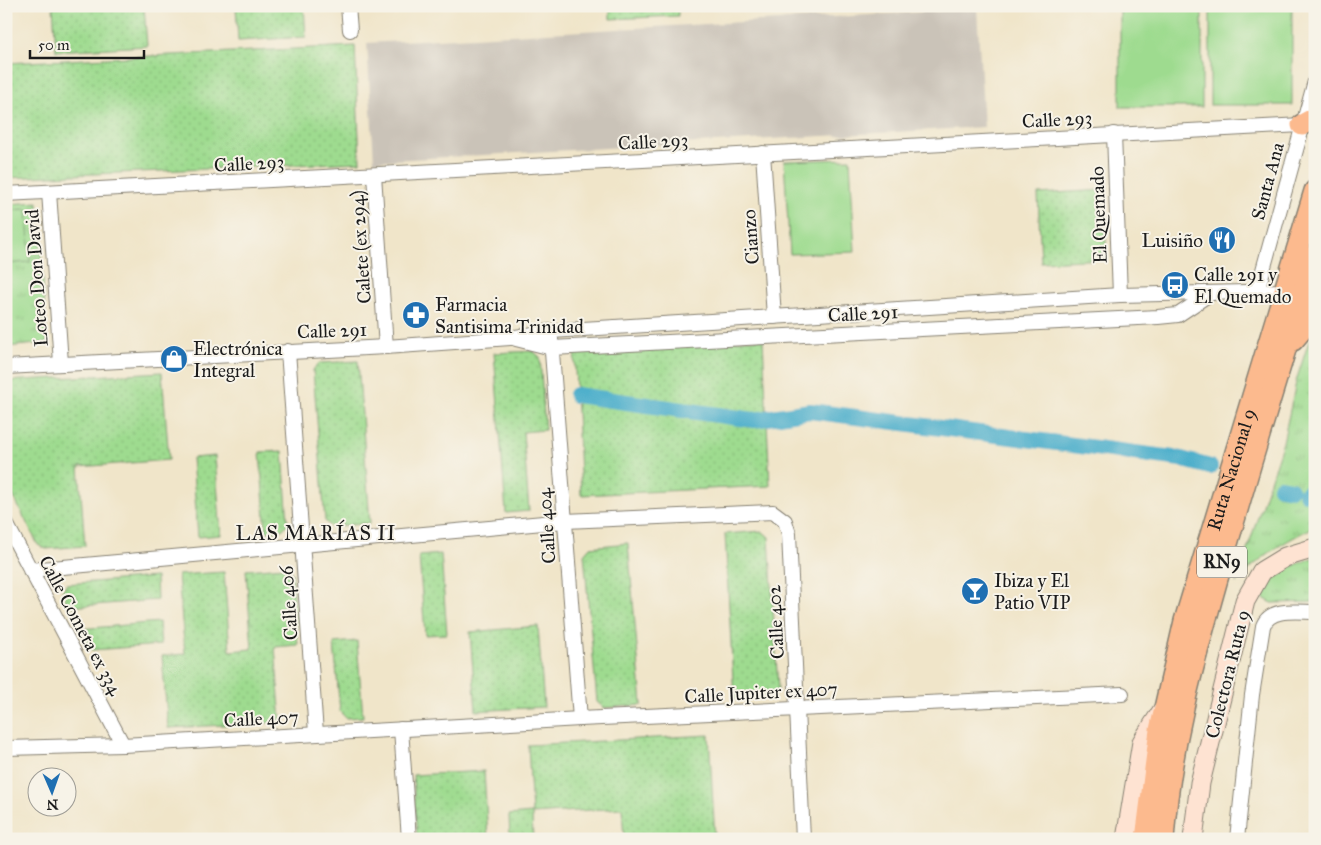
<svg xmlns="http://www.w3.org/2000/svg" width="1321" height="845" viewBox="0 0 1321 845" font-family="'IM FELL Great Primer',serif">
<defs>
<pattern id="grass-dots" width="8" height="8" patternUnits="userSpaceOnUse" patternTransform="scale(1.25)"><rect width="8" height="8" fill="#9edb8f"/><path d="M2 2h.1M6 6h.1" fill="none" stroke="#88bb7b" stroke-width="1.8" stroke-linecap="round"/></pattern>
<pattern id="park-tufts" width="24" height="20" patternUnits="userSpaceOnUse" patternTransform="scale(1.25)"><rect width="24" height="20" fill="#9edb8f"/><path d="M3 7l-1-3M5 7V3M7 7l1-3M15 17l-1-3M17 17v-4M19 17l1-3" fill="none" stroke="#88bb7b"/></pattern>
</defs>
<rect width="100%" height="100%" fill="#f7f3e8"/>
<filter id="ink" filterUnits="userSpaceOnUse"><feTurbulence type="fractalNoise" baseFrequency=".02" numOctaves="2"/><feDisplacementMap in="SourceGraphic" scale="10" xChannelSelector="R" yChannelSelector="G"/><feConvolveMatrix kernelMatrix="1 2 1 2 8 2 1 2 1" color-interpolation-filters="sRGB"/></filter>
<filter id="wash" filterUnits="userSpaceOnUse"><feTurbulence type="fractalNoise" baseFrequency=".0096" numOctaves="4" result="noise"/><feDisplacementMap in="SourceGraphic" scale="20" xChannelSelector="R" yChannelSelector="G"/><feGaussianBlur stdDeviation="1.12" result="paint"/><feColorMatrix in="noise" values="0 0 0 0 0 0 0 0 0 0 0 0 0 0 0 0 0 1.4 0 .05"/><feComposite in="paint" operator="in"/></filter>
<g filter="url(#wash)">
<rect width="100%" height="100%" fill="#f0e5c9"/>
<path fill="#cac3b8" d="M977 9 984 127 374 161 367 43Z"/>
<g fill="url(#grass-dots)" stroke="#5d7c56">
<path d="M53 6H144L147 46 56 51Z"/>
<path d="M236 6H304L306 37 238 41Z"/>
<path d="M610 6H678V16L610 19Z"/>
<path d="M355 46 360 162 6 178V63Z"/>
<path d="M1103 190 1107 259 1041 262 1038 194Z"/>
<path d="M763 339 770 486 581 495 574 348Z"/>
<path d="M533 351 540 357 545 430 523 432 529 511 506 513 494 353Z"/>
<path d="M358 361 370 523 331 527 325 521 313 370 319 363Z"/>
<path d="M162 372 169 460 79 467 85 546 46 549 38 545 6 482V381Z"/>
<path d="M283 451 288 524 282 530 266 532 260 452Z"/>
<path d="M215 456 221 535 198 537 192 458Z"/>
<path d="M762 531 769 537 778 690 772 697 734 699 725 534Z"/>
<path d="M628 543 642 705 604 708 597 702 584 554 590 547Z"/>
<path d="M441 554 447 634 425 635 419 556Z"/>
<path d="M285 567 292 573 298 645 275 647 281 722 168 728 162 656 185 654 178 575 224 572 230 651 252 649 246 570Z"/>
<path d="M156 577 157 600 69 607 62 592 66 584Z"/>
<path d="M159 622 161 645 92 650 80 629Z"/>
<path d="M538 626 544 707 476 711 470 632Z"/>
<path d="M357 641 363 717 346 718 340 712 334 643Z"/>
<path d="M709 735 715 839H624L622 808 532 814 533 839H510L509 815 532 813 528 745Z"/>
<path d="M484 771 488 839H417L413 775Z"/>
</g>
<g fill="url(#park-tufts)" stroke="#5d7c56">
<path d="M38 202 47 343 6 347V204Z"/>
<path d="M1315 336V505L1310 529C1281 543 1257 559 1236 583L1283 442 1297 378 1309 341Z"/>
<path d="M1315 557V602L1272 603 1260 596 1258 591 1277 572Z"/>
</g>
<g fill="#9edb8f" stroke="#5d7c56">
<rect x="1120" y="6" width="82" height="101"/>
<rect x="1210" y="6" width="82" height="99"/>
<path d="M850 159 855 252 790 254 784 161Z"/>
<path d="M27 209 30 262 6 264V210Z"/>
</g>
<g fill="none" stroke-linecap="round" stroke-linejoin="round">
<g stroke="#4caecb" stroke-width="16">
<path d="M576 395 754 420 810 411 1181 459 1210 467"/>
<path d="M1280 487 1291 489"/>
<path d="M1306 493 1315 490"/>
</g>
</g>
</g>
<g filter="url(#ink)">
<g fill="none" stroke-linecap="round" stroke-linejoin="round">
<g stroke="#868072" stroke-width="16">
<g id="street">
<path d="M348 6 350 30"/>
<path d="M1114 134 1120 295"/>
<path d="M763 153 774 317"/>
<path d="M374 175 386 347"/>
<path d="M49 192 61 363"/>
<path d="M6 194 1302 125"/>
<path d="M1257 292 1315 81"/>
<path d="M516 339 552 348 1158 317 1178 315 1211 293"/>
<path d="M551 339 580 719"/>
<path d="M288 351 316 733"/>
<path d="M6 367 386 347 510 338 551 331 1120 295 1284 291"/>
<path d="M6 523 123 745"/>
<path d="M30 570 565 521 773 512 785 521 789 534 803 839"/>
<path d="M401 729 409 839"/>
<path d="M6 748 123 745 580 719 1122 694"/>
<path d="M1237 839 1252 695 1263 626C1270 607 1298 612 1315 612"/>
</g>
</g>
<g stroke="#868072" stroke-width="21">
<g id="secondary">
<path d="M1126 839 1142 742 1164 708"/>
<path d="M1193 839 1200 783 1245 601 1262 571 1285 557 1315 548"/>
</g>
</g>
<g stroke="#868072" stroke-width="24">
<g id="primary">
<path d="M1302 125 1315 118"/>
<path d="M1293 340 1315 314"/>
<path id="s1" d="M1146 839 1160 730 1185 621 1315 191"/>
<path d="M1163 839C1170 738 1197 650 1224 554 1253 454 1282 355 1315 256"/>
</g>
</g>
<use href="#street" stroke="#fff" stroke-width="14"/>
<use href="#secondary" stroke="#fee3d2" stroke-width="19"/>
<use href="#primary" stroke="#fcba8e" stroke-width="21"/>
</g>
</g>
<defs>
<g id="restaurant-disc" transform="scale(1.4375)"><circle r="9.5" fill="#1f6fb2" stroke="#f7f3e8"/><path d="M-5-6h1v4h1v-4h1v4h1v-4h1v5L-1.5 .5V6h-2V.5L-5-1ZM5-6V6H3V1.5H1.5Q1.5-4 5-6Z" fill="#fff"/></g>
<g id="bus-disc" transform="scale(1.4375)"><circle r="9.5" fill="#1f6fb2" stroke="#f7f3e8"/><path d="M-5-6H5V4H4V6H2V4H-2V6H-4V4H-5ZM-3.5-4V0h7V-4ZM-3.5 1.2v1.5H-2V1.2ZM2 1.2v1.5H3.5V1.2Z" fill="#fff"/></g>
<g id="pharmacy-disc" transform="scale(1.4375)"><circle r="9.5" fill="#1f6fb2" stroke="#f7f3e8"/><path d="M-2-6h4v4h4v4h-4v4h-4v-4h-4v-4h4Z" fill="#fff"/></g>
<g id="shop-disc" transform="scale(1.4375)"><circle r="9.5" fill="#1f6fb2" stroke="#f7f3e8"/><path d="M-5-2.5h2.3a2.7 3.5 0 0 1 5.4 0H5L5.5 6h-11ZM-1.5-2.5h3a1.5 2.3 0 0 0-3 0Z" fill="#fff"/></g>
<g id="bar-disc" transform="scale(1.4375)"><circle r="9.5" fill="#1f6fb2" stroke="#f7f3e8"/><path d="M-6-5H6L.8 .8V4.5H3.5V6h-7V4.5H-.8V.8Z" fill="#fff"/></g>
</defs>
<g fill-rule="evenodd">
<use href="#restaurant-disc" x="1222" y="240"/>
<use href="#bus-disc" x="1175" y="285"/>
<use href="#pharmacy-disc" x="416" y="315"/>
<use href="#shop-disc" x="174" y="359"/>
<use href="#bar-disc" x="975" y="591"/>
</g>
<g text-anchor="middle" stroke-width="4" stroke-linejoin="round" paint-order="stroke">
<rect fill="#f7f3e8" stroke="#5e5c59" stroke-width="1" x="1197" y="546.5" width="50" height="31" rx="4"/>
<g font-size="18" font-weight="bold" fill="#1c1c1c">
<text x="1222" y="568">RN9</text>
</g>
<g font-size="19" fill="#1c1c1c" stroke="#f7f3e8">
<text transform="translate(1057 119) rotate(-3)" y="7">Calle 293</text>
<text transform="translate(653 141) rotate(-3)" y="7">Calle 293</text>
<text transform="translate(249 163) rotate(-3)" y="7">Calle 293</text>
<text transform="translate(1267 181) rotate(-75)" y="7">Santa Ana</text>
<text transform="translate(1098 215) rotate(-92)" y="7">El Quemado</text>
<text transform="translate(750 237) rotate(-94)" y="7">Cianzo</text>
<text transform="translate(360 247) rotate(-94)" y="7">Calete (ex 294)</text>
<text transform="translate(36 278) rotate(-94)" y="7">Loteo Don David</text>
<text transform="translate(863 313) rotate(-3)" y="7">Calle 291</text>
<text transform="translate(332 330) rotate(-2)" y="7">Calle 291</text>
<text dy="7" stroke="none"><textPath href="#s1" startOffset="380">Ruta Nacional 9</textPath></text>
<text transform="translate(546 526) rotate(-94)" y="7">Calle 404</text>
<text transform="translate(288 603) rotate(-94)" y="7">Calle 406</text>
<text transform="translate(775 622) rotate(-93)" y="7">Calle 402</text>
<text transform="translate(81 625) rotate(62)" y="7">Calle Cometa ex 334</text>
<text transform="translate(1227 674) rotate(-76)" y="7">Colectora Ruta 9</text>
<text transform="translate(761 692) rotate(-3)" y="7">Calle Jupiter ex 407</text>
<text transform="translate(261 718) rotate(-3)" y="7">Calle 407</text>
</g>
<g font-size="19" fill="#1c1c1c" stroke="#f7f3e8" text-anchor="start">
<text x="1203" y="247" text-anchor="end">Luisiño</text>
<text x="1194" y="281">Calle 291 y<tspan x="1194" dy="22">El Quemado</tspan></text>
<text x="435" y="311">Farmacia<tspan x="435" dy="22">Santisima Trinidad</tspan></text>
<text x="193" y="355">Electrónica<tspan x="193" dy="22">Integral</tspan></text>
<text x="994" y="587">Ibiza y El<tspan x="994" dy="22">Patio VIP</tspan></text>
</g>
<g font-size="20" letter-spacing="1" fill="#1c1c1c" stroke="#f7f3e8">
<text x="316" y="540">LAS MARÍAS II</text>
</g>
</g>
<rect width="1321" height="845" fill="none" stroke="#f7f3e8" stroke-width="25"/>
<g transform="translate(52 792) rotate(178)"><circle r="24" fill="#f7f3e8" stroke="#9f9d96"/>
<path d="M0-4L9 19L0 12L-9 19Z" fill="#1f6fb2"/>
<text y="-8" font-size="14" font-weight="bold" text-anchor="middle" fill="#1c1c1c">N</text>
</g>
<path d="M30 50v8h114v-8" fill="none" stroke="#1c1c1c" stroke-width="2.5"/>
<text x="38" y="50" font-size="15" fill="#1c1c1c" stroke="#f7f3e8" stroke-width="4" paint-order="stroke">50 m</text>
</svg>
